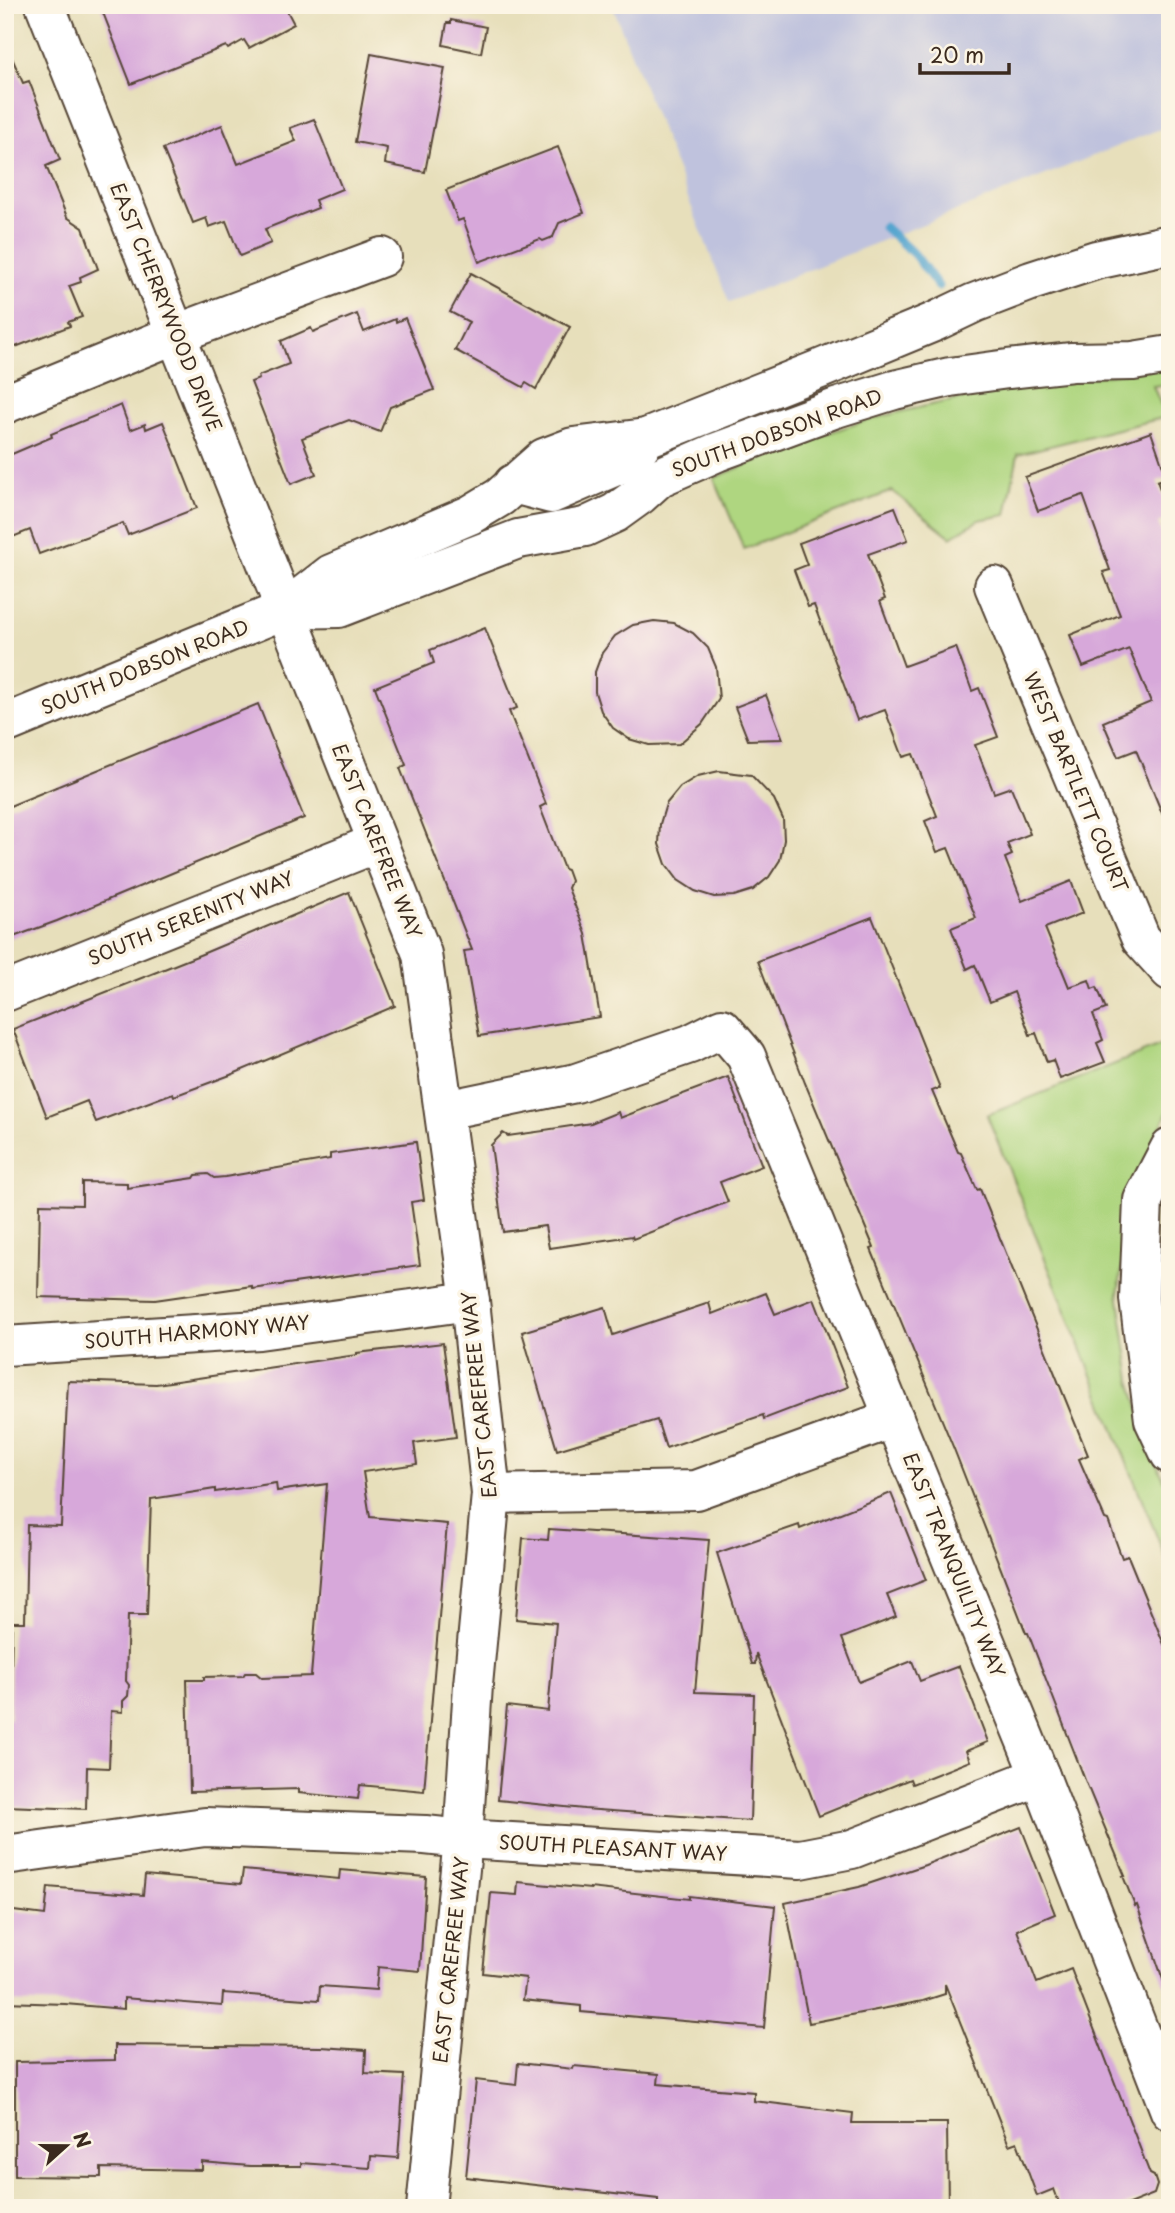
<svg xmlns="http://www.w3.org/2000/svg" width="1175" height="2213" viewBox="0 0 1175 2213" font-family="'Playpen Sans',sans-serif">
<rect width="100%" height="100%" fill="#fcf5e5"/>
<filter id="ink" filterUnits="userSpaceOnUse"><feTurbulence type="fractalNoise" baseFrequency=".0143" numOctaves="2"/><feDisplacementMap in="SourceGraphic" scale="14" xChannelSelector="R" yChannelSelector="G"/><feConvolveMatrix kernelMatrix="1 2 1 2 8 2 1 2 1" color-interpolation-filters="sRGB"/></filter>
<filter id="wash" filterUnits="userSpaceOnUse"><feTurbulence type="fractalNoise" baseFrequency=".00686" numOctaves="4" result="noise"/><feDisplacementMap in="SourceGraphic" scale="28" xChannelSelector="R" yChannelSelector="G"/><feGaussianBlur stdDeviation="1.57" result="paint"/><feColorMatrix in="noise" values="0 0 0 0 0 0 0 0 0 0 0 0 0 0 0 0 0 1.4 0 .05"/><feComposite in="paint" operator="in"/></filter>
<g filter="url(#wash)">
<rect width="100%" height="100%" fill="#e7dfbb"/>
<path fill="#bfc2dd" d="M612 5H1170V125L729 302Z"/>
<g fill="#afd680" stroke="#75804f" stroke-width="2">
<path d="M1170 365V384L1153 386 1166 417 1018 454 1006 515 979 520 951 537 892 491 744 549 714 478C768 456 823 432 880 417 974 392 1073 381 1170 365Z"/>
<path d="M1170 1042V1106L1136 1183 1118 1293 1131 1380 1154 1458 1170 1493V1569L987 1115Z"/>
</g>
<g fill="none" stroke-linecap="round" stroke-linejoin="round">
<path stroke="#54a5cf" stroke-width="9" d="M884 227 915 255 938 286"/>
</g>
<g id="blocks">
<g fill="#d7a8da">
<path d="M100 5H284L294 24 249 48 244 40 228 49 226 46 131 84Z"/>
<path d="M451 20 486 27 481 53 443 45 447 23H451Z"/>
<path d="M5 42 23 83 29 81 60 160 46 166 67 217 83 228 98 269 80 277 81 282 69 286 82 317 68 322 70 326 5 351Z"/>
<path d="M371 54 445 68 425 172 385 164 387 148 355 142Z"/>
<path d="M314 119 342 189 315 200 318 208 265 229 271 243 240 256 226 221 209 227 206 218 193 223 163 149 222 125 238 164 296 141 290 128Z"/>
<path d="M558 147 584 213 559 223 553 237 543 241 540 239 479 262 463 219 458 221 446 190Z"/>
<path d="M471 273 570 327 536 389 526 383 523 387 455 350 469 322 450 312Z"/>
<path d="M357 314 364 332 395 319 396 322 405 318 434 390 390 407 380 432 349 420 302 438 316 474 291 484 251 382 259 379 258 376 289 364 281 341 311 328 313 332Z"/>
<path d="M121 405 130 430 145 424 146 429 163 422 197 508 128 535 123 523 39 554 30 530 5 540V457L52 437 51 434Z"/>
<path d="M1151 432 1167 478 1157 481 1170 516V519L1158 523 1170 553 1169 830 1136 750 1118 757 1103 722 1151 702 1129 649 1083 667 1070 635 1120 615 1103 572 1110 570 1083 495 1038 511 1025 477Z"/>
<path d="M895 507 908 540 868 554 885 599 880 601 904 666 956 647 972 691 979 688 998 737 975 745 994 793 1011 787 1030 834 1007 843 1012 855 1005 858 1022 901 1071 881 1083 913 1045 928 1069 987 1089 980 1092 989 1097 987 1106 1009 1093 1014 1103 1040 1097 1043 1105 1062 1060 1079 1053 1060 1047 1062 1036 1033 1030 1035 1014 992 990 1002 975 965 967 969 951 928 976 918 948 848 937 852 925 821 937 816 913 754 903 757 885 710 857 720 814 605 808 607 794 570 807 565 799 543Z"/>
<path d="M654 621 674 623 693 633 708 648 716 667 719 699 702 724 679 744 649 745 629 739 613 728 601 711 595 692V672L602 653 615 636 633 625Z"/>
<path d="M485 628 517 708 509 711 546 804 540 807 564 869 567 870 571 881 568 888 586 934 600 1017 479 1036 464 951 472 950 400 768 406 765 375 687 434 663 430 650Z"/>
<path d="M766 695 783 739 748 740 735 707Z"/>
<path d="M258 704 304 818 57 921 5 940V808Z"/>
<path d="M719 771 751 775 774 799 783 819 784 840 780 860 769 877 753 890 734 896 714 897 695 891 678 880 666 864 659 844 660 824 666 804 680 787 698 776Z"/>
<path d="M349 892 395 1006 233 1074 174 1096 173 1093 96 1122 87 1101 47 1117 13 1029 202 954Z"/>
<path d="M872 917 940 1088 932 1091 958 1152 961 1153 977 1190 980 1189 1088 1455 1079 1459 1105 1519 1108 1520 1122 1558 1128 1556 1170 1659V1987L1166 1988 1137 1905 1135 1906 1123 1876H1125L1087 1785 1028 1633H1026L954 1449 871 1249 874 1248 805 1083 758 961Z"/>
<path d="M728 1077 762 1166 720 1182 728 1202 633 1239 632 1236 549 1248 545 1226 503 1232 491 1145 503 1133 508 1136 544 1131V1130L591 1123 618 1112 620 1118Z"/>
<path d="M416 1142 424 1200 411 1202 420 1265 252 1289V1286L155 1300 38 1297 40 1204 82 1205V1182L127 1183V1188L194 1178 196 1175 208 1174 214 1178 225 1177 330 1159V1154Z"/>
<path d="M766 1293 775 1314 814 1299 848 1387 764 1419 763 1415 666 1448 657 1420 557 1450 522 1332 605 1307 613 1335 709 1303 712 1314Z"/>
<path d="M443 1343 456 1437 414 1443 417 1464 363 1472 370 1517 447 1524 424 1791 360 1785 358 1799 299 1793V1789L190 1792 187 1680H204V1677L243 1676 245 1673H256L262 1678 311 1676 327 1484 277 1491 276 1483 215 1492V1489L151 1499 147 1615H128L126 1681 129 1685 128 1696 123 1701V1712L111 1711 109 1768 87 1767 86 1809 5 1806V1719H10L12 1622H25L27 1525 61 1526 68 1381 156 1384 357 1355V1353Z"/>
<path d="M891 1493 926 1580 887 1595 896 1617 842 1638 859 1682 912 1661 920 1681 959 1666 988 1742 966 1751 970 1761 912 1784 910 1779 819 1816 756 1653 755 1664H752L717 1553 799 1525 800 1529Z"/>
<path d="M549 1529 709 1540 695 1692 754 1694 750 1821 584 1809 498 1800 507 1706 548 1711 556 1623 516 1619 523 1538 548 1540Z"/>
<path d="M1021 1827 1055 1914 1017 1930 1037 1983 1071 1969 1150 2174 1154 2176 1157 2185 1154 2194 1119 2208H1061L1054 2189 1037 2196 1017 2142 1009 2145 945 1984V1994L923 2001 809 2023 785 1903 859 1887 925 1865Z"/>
<path d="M243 1870 339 1879 340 1870 426 1877 420 1971 378 1967 376 1990 320 1986 319 2000 223 1993 222 2006 124 1998V2009L65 2004 5 2002V1910L45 1915 48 1887 143 1895 145 1875 241 1884Z"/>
<path d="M518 1882 590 1889V1888L689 1899V1896L775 1906 764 2028 581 2012V2006L523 2000 526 1978 483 1973 491 1893 517 1895Z"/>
<path d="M115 2045 321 2047 366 2050 365 2073 404 2075 398 2158 371 2156 370 2168 301 2163V2166H250L202 2162V2170L101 2168V2177L15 2176V2062L115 2060Z"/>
<path d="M518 2063 573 2069 574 2066 659 2074 658 2084 754 2092V2101L853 2113 852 2123H947L948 2208H676L658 2206V2199L466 2177 476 2080 516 2085Z"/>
</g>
</g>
</g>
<g filter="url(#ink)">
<use href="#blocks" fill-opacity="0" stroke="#554536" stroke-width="2"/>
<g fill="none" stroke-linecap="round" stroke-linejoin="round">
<g stroke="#554536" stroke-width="42">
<g id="minor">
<path d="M45 5 422 954 470 1301 491 1494 473 1685 463 1839 426 2208"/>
<path d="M5 404 176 334 382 257"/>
<path d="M513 484 551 494 630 460 646 438"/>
<path d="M994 586 1141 939 1170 971"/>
<path d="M286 609 339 608 518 539 585 527 615 513 640 495 660 477 717 452 836 408 894 390 950 377 1008 369 1072 362 1133 361 1170 355"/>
<path d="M5 724 286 609 331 574 470 515 500 497 544 458 573 447 646 438 820 369 934 322 974 303 1031 281 1096 260 1170 244"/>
<path d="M5 992 377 843"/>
<path d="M445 1110 576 1083 690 1044 722 1028 746 1056 1040 1776 1170 2111"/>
<path d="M1170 1148 1143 1200 1139 1299 1154 1420 1170 1454"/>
<path d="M5 1346 259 1330 470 1301"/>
<path d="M491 1494 696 1490 894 1418"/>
<path d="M5 1855 205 1827 425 1835 463 1839 800 1859 852 1849 1040 1776"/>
</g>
</g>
<use href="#minor" stroke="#fff" stroke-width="38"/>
</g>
</g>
<g text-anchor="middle" stroke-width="7" stroke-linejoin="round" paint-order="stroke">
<g font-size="19" fill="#3b2a1e" stroke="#fcf5e5">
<text transform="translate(166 307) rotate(68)" y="7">EAST CHERRYWOOD DRIVE</text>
<text transform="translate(777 433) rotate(-20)" y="7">SOUTH DOBSON ROAD</text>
<text transform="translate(145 667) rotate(-22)" y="7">SOUTH DOBSON ROAD</text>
<text transform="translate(1076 782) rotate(67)" y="7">WEST BARTLETT COURT</text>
<text transform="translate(377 841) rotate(68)" y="7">EAST CAREFREE WAY</text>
<text transform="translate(191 918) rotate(-22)" y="7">SOUTH SERENITY WAY</text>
<text transform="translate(197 1332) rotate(-5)" y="7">SOUTH HARMONY WAY</text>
<text transform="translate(479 1395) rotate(-96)" y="7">EAST CAREFREE WAY</text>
<text transform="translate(954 1565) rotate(68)" y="7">EAST TRANQUILITY WAY</text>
<text transform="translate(613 1848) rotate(3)" y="7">SOUTH PLEASANT WAY</text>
<text transform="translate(451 1960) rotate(-84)" y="7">EAST CAREFREE WAY</text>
</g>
</g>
<rect width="1175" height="2213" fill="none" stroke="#fcf5e5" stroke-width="28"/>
<g transform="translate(66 2146) rotate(69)" stroke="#fcf5e5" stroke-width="5" paint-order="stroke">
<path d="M0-5L12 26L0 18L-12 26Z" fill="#3b2a1e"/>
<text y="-10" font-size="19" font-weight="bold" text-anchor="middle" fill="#3b2a1e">N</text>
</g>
<path d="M920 63v10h89v-10" fill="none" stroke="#3b2a1e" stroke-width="3.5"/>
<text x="930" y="63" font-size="21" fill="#3b2a1e" stroke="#fcf5e5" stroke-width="5" paint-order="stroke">20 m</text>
</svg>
